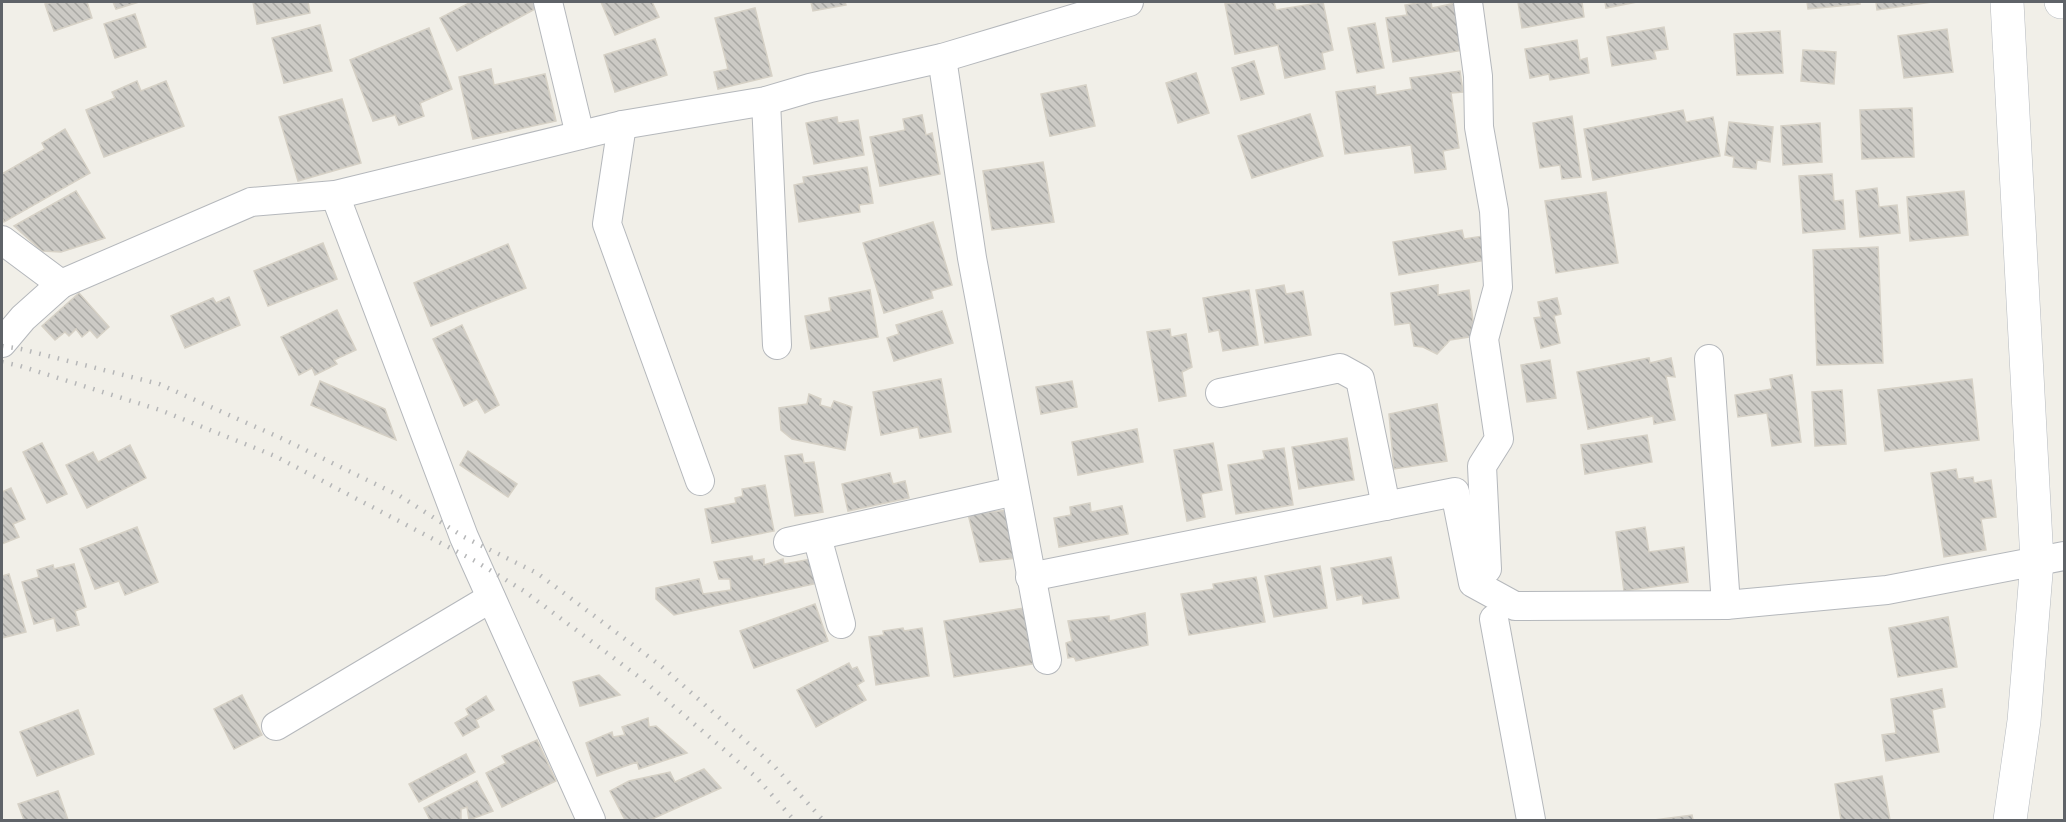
<svg xmlns="http://www.w3.org/2000/svg" width="2066" height="822" viewBox="0 0 2066 822" font-family="'Space Grotesk',sans-serif">
<defs>
<pattern id="building-back-hatch" width="6" height="6" patternUnits="userSpaceOnUse" patternTransform="scale(1.5)"><rect width="6" height="6" fill="#cccac5"/><path d="M-1 5l2 2M0 0l6 6M5-1l2 2" fill="none" stroke="#a9a8a4"/></pattern>
</defs>
<rect width="100%" height="100%" fill="#f1efe8"/>
<g fill="url(#building-back-hatch)" stroke="#d6d1c6" stroke-width="1.5">
<path d="M53 2H87L92 18 54 31 45 4Z"/>
<path d="M113 2H139L116 9Z"/>
<path d="M253 2H308L310 13 257 24Z"/>
<path d="M471 2H533L537 8 457 51 440 18Z"/>
<path d="M601 2H652L659 17 615 35Z"/>
<path d="M811 2H845L846 5 813 11Z"/>
<path d="M1239 2H1274L1276 10 1323 2 1333 50 1322 53 1325 69 1285 78 1278 45 1235 54 1225 4Z"/>
<path d="M1424 2H1431L1432 8 1456 3 1464 50 1393 62 1386 18 1407 15 1405 5Z"/>
<path d="M1518 2H1582L1584 17 1522 28Z"/>
<path d="M1605 2H1637L1606 8Z"/>
<path d="M1807 2H1860V4L1808 9Z"/>
<path d="M1876 2H1932L1877 10Z"/>
<path d="M755 8 772 76 718 89 714 72 728 69 715 18Z"/>
<path d="M135 14 146 47 115 58 104 24Z"/>
<path d="M1375 23 1384 68 1357 73 1348 28Z"/>
<path d="M320 25 332 71 284 83 272 38Z"/>
<path d="M1664 27 1668 49 1654 51 1656 59 1612 66 1607 37Z"/>
<path d="M429 28 452 89 420 103 424 116 399 125 395 115 373 121 350 60Z"/>
<path d="M1947 29 1953 72 1904 78 1898 36Z"/>
<path d="M1780 31 1783 73 1737 75 1734 34Z"/>
<path d="M655 39 667 75 615 92 604 55Z"/>
<path d="M1577 40 1580 60 1587 58 1589 73 1550 80 1549 74 1530 78 1525 49Z"/>
<path d="M1803 50 1836 52 1834 84 1801 81Z"/>
<path d="M1254 61 1264 94 1241 100 1232 68Z"/>
<path d="M491 69 494 85 545 74 556 121 473 139 459 77Z"/>
<path d="M1460 71 1463 92 1451 93 1459 148 1443 151 1446 169 1415 173 1411 145 1345 154 1336 92 1375 86 1376 95 1412 89 1410 78Z"/>
<path d="M1196 73 1209 113 1178 123 1166 83Z"/>
<path d="M137 81 141 91 166 81 184 126 104 157 86 110 115 98 112 92Z"/>
<path d="M1086 85 1095 126 1050 136 1041 94Z"/>
<path d="M342 99 361 163 298 181 279 117Z"/>
<path d="M1912 108 1914 157 1862 159 1860 110Z"/>
<path d="M1683 110 1686 122 1713 117 1720 156 1593 180 1584 129Z"/>
<path d="M1310 114 1323 156 1252 178 1238 136Z"/>
<path d="M922 115 926 135 932 133 940 174 880 186 870 137 905 130 903 119Z"/>
<path d="M1572 116 1581 177 1562 179 1560 165 1540 168 1533 123Z"/>
<path d="M837 117 838 123 858 120 864 155 814 164 806 123Z"/>
<path d="M1729 122 1773 127 1770 162 1757 160 1756 169 1733 167 1734 157 1725 155Z"/>
<path d="M1820 123 1822 162 1783 165 1781 126Z"/>
<path d="M65 129 90 173 4 222 2 217V174L45 149 42 143Z"/>
<path d="M1043 162 1054 222 992 230 983 171Z"/>
<path d="M867 167 873 203 859 205 860 212 799 222 794 185 804 183 803 177Z"/>
<path d="M1832 174 1834 201 1843 200 1845 229 1803 233 1799 176Z"/>
<path d="M1877 188 1879 207 1897 205 1900 233 1860 237 1856 191Z"/>
<path d="M76 191 105 238 61 252 42 251 14 226Z"/>
<path d="M1964 191 1968 235 1910 241 1907 197Z"/>
<path d="M1606 192 1618 263 1556 273 1545 201Z"/>
<path d="M933 222 952 285 931 291 933 298 884 313 863 243Z"/>
<path d="M1462 230 1464 239 1483 236 1487 260 1399 275 1393 242Z"/>
<path d="M323 243 337 279 268 306 254 271Z"/>
<path d="M508 244 526 288 431 326 414 283Z"/>
<path d="M1878 247 1883 363 1817 365 1813 250Z"/>
<path d="M1284 285 1286 294 1303 291 1311 335 1265 343 1256 290Z"/>
<path d="M1438 285V295L1469 290 1475 336 1450 340 1437 354 1423 347 1414 346 1410 323 1395 325 1391 293Z"/>
<path d="M870 290 878 337 811 349 805 316 831 311 829 298Z"/>
<path d="M1249 290 1258 345 1223 351 1219 330 1209 332 1203 298Z"/>
<path d="M79 293 109 327 97 338 90 330 82 337 76 329 69 336 65 332 55 340 42 326Z"/>
<path d="M229 297 240 325 185 348 171 316 213 298 216 303Z"/>
<path d="M1557 298 1561 314 1554 316 1560 343 1541 348 1534 318 1541 317 1538 302Z"/>
<path d="M337 310 356 350 334 360 337 364 315 375 312 368 299 375 281 337Z"/>
<path d="M942 311 953 343 894 361 887 338 899 334 896 325Z"/>
<path d="M462 325 499 405 485 413 477 399 464 406 433 339Z"/>
<path d="M1170 329 1171 337 1186 334 1192 367 1182 372 1186 396 1159 401 1147 332Z"/>
<path d="M1649 358 1650 363 1671 358 1675 377 1666 376 1675 420 1654 424 1653 416 1588 429 1577 372Z"/>
<path d="M1550 360 1556 398 1527 402 1521 365Z"/>
<path d="M1792 375 1801 442 1772 446 1767 413 1738 417 1735 395 1772 389 1770 379Z"/>
<path d="M941 379 951 432 920 438 918 427 881 435 873 392Z"/>
<path d="M1972 379 1979 440 1885 451 1878 390Z"/>
<path d="M320 381 385 409 396 440 311 405Z"/>
<path d="M1072 381 1077 407 1041 414 1036 387Z"/>
<path d="M1842 390 1846 444 1815 446 1812 392Z"/>
<path d="M809 394 821 399 820 405 831 408 834 401 852 407 845 450 792 439 781 430 779 408 807 404Z"/>
<path d="M1437 404 1447 461 1394 469 1389 414Z"/>
<path d="M1137 429 1143 462 1078 475 1072 442Z"/>
<path d="M1647 435 1652 462 1585 474 1581 445Z"/>
<path d="M1347 438 1354 480 1299 489 1292 447Z"/>
<path d="M42 443 67 494 47 503 23 452Z"/>
<path d="M1213 443 1222 490 1201 494 1205 517 1187 521 1174 450Z"/>
<path d="M130 445 146 478 87 508 66 465 93 452 98 462Z"/>
<path d="M1284 448 1293 505 1236 514 1228 465 1265 459 1263 451Z"/>
<path d="M468 451 517 484 508 497 460 465Z"/>
<path d="M802 454 804 463 814 462 823 512 795 516 785 456Z"/>
<path d="M1956 469 1958 479 1973 477 1974 483 1991 480 1996 517 1981 519 1986 550 1944 557 1931 473Z"/>
<path d="M890 473 893 484 905 481 909 498 848 511 842 484Z"/>
<path d="M765 485 774 531 712 543 705 509 736 503 735 498 743 496 742 489Z"/>
<path d="M11 488 25 519 13 524 19 537 2 544V492Z"/>
<path d="M1090 503 1091 512 1122 506 1128 534 1059 547 1054 518 1071 515 1070 507Z"/>
<path d="M1010 510 1018 558 980 562 968 514Z"/>
<path d="M137 527 158 582 125 595 119 581 95 589 80 549Z"/>
<path d="M1645 527 1649 552 1684 547 1688 582 1624 591 1616 532Z"/>
<path d="M752 556 753 561 764 559V565L783 559 784 564 811 559 818 583 674 615 656 599V588L699 579 703 594 731 590 730 579H719L714 562Z"/>
<path d="M1391 557 1399 598 1363 604 1362 595 1337 600 1331 568Z"/>
<path d="M74 564 86 607 75 611 79 625 57 631 54 618 34 624 22 582 39 577 37 570 53 565 54 569Z"/>
<path d="M1320 566 1327 608 1274 617 1265 576Z"/>
<path d="M9 574 26 632 2 638V576Z"/>
<path d="M1256 577 1265 622 1189 635 1181 594 1214 589 1213 584Z"/>
<path d="M815 604 828 641 754 668 740 631Z"/>
<path d="M1024 608 1033 664 954 677 944 621Z"/>
<path d="M1145 613 1148 645 1076 661 1074 657 1068 658 1066 643 1072 641 1068 621 1109 616V621Z"/>
<path d="M1948 617 1957 667 1898 677 1889 628Z"/>
<path d="M903 628 904 631 922 628 929 676 876 685 869 637 884 635 883 631Z"/>
<path d="M849 663 852 669 857 667 864 681 857 685 866 700 816 727 797 690Z"/>
<path d="M599 675 620 695 580 706 573 682Z"/>
<path d="M1942 689 1945 707 1932 710 1939 752 1886 761 1882 735 1896 733 1891 699Z"/>
<path d="M242 695 262 735 234 749 214 709Z"/>
<path d="M486 696 494 710 476 720 479 727 463 736 455 723 469 715 466 709Z"/>
<path d="M78 710 94 754 37 776 20 732Z"/>
<path d="M648 718 649 727 656 726 687 753 639 769 637 762 597 776 586 743 612 732 613 737 625 735 622 727Z"/>
<path d="M537 740 556 781 502 807 486 773 506 763 502 756Z"/>
<path d="M466 754 475 772 419 802 409 784Z"/>
<path d="M704 769 721 788 650 820H625L610 791 629 781 670 772 675 782Z"/>
<path d="M1882 776 1890 820H1841L1835 784Z"/>
<path d="M477 781 493 811 469 820 467 807 461 809V819L459 820H430L424 808Z"/>
<path d="M58 791 68 820H24L18 804Z"/>
<path d="M1692 815 1693 820H1654Z"/>
</g>
<g fill="none" stroke-linecap="round" stroke-linejoin="round">
<g stroke="#b5b8bc" stroke-width="30">
<g id="street">
<path d="M548 2 580 135"/>
<path d="M1468 2 1478 76 1479 127 1494 211 1498 287 1484 339 1499 439 1482 466 1487 569"/>
<path d="M942 58 972 258 1047 660"/>
<path d="M766 101 777 345"/>
<path d="M622 125 607 224 700 481"/>
<path d="M335 195 464 537 591 820"/>
<path d="M2 240 61 284 251 202 335 195 622 125 766 101 810 88 942 58 1129 2"/>
<path d="M2 343 23 318 61 284"/>
<path d="M1709 359 1726 605"/>
<path d="M1220 393 1340 368 1360 379 1386 506"/>
<path d="M817 537 841 624"/>
<path d="M788 542 1015 491"/>
<path d="M1030 577 1455 492 1473 583 1515 606 1726 605 1887 590 2064 556"/>
<path d="M1494 619 1531 820"/>
<path d="M276 726 491 598"/>
</g>
</g>
<g stroke="#b6babf" stroke-width="34">
<g id="secondary">
<path d="M2007 2 2037 561 2024 721 2010 820"/>
<path d="M2061 2H2064"/>
</g>
</g>
<use href="#street" stroke="#fff" stroke-width="28"/>
<use href="#secondary" stroke="#fff" stroke-width="33"/>
<g stroke="#b6b7b8" stroke-width="4.5" stroke-dasharray="1.5 8" stroke-linecap="butt">
<path d="M2 346 21 349 159 384 283 439 400 496 464 537 537 573 661 666 774 766 823 820"/>
<path d="M2 362 20 366 160 410 275 456 475 561 524 591 643 680 756 777 794 820"/>
</g>
</g>
<rect width="2066" height="822" fill="none" stroke="#5f6368" stroke-width="6"/>
</svg>
